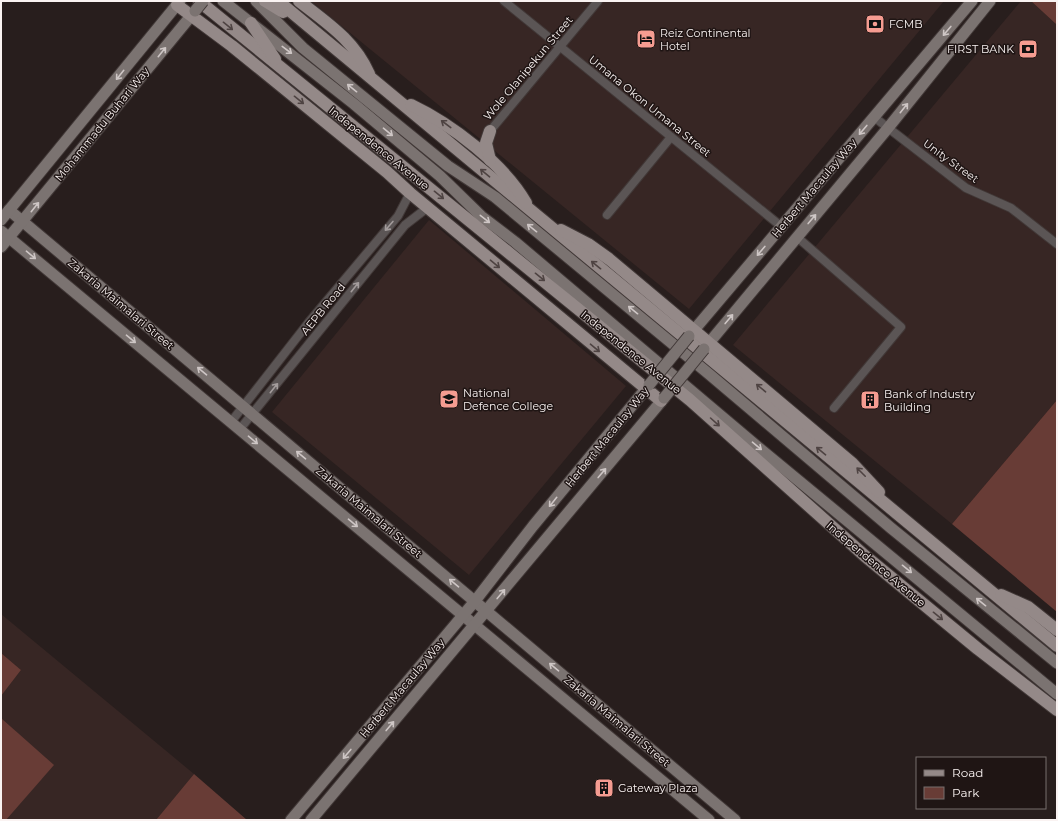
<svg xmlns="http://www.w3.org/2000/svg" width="1058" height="821" viewBox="0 0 1058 821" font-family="Montserrat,sans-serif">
<rect width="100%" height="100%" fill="#281e1d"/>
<g fill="#372624">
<path d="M311 1H944L689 309Z"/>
<path d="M1021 1H1031L1057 25V400L952 524 733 345Z"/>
<path d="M429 220 626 386 469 575 272 412Z"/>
<path d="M1 614 194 774 156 820H6L53 765 1 718V696L21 670 1 653Z"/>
</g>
<g fill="#683c36">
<path d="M1031 1H1057V25Z"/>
<path d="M1057 400V612L952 524Z"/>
<path d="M1 653 21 670 1 696Z"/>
<path d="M1 718 54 765 6 820H1Z"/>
<path d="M194 774 247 820H156Z"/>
</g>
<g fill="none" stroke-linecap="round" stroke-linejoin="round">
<g stroke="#413837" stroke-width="10">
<g id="street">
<path d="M504 1 782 227"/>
<path d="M874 117 966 188 1011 208 1057 244"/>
<path d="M490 131 598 1"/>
<path d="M607 215 671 137"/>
<path d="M797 237 901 327 834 408"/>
<path d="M231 422 309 322 398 216 410 193"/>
<path d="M240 429 405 225 427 208"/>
</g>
</g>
<g stroke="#413837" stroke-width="13">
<g id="secondary">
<path d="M223 1 354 104 440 176 481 216 515 242 759 448 1057 694"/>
<path d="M256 1 303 48 448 166 495 197 709 374 891 528 1057 663"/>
<path d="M9 210 735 820"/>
<path d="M1 220 180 1"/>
<path d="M1 231 709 820"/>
<path d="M1 247 195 11"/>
<path d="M689 336 972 1"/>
<path d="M704 349 888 128 990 1"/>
<path d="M291 820 475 601 533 526 649 385"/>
<path d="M311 820 664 398"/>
</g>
</g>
<g stroke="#413837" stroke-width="14">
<g id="primary">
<path d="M199 1 690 400 865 556 978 649 1057 710"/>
<path d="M265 1 283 12"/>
<path d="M278 1 1057 646"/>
<path d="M299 1C327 23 354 40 369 74"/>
<path d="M177 5 232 46 387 172 410 193 661 401"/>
<path d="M251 23 275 59"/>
<path d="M411 105C451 124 504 164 526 203"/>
<path d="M490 131 486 143 490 160"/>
<path d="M561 230 588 244 609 259 852 463 879 492"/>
<path d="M1001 595 1028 607 1057 630"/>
</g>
</g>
<use href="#street" stroke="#5b5555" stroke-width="8"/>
<use href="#secondary" stroke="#7b7371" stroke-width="11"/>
<use href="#primary" stroke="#948988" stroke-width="12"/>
<g stroke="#413837" stroke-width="13" stroke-linecap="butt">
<g id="secondary-bridge">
<path d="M195 11 203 1"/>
<path d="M649 385 689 336"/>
<path d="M664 398 704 349"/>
</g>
</g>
<use href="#secondary-bridge" stroke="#7b7371" stroke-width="11"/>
</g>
<defs><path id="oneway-shaft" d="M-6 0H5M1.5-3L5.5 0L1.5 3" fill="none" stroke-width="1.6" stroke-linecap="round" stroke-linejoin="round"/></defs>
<g stroke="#4e4342">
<use href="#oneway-shaft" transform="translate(228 26) rotate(39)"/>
<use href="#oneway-shaft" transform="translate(299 100) rotate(39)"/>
<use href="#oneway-shaft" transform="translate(446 124) rotate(-143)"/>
<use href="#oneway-shaft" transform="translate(485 173) rotate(-140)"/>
<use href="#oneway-shaft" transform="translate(439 195) rotate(39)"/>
<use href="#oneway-shaft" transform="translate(495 264) rotate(40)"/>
<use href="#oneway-shaft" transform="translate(596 265) rotate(-141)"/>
<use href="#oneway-shaft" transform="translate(540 277) rotate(39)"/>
<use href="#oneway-shaft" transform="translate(595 348) rotate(40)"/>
<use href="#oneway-shaft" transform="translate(761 388) rotate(-140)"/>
<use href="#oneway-shaft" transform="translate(715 422) rotate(42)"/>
<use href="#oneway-shaft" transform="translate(821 451) rotate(-140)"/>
<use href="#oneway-shaft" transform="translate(861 472) rotate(-135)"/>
<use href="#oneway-shaft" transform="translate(938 616) rotate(39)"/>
</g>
<g stroke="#cec6c5">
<use href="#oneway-shaft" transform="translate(947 31) rotate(130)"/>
<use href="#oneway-shaft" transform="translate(287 50) rotate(37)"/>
<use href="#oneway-shaft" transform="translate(162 52) rotate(-51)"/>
<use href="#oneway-shaft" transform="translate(120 75) rotate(129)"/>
<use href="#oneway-shaft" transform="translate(352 88) rotate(-141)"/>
<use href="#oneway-shaft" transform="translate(904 108) rotate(-51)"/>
<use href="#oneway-shaft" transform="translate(863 130) rotate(130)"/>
<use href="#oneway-shaft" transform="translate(388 132) rotate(40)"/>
<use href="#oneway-shaft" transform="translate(35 207) rotate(-51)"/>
<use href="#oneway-shaft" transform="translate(485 219) rotate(38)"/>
<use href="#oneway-shaft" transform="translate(812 219) rotate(-50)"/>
<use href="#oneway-shaft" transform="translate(532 228) rotate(-141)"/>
<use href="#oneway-shaft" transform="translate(761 251) rotate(130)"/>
<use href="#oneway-shaft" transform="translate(31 255) rotate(40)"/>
<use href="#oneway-shaft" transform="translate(633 310) rotate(-141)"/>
<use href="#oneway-shaft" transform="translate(729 319) rotate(-50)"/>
<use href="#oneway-shaft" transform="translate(131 339) rotate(40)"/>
<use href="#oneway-shaft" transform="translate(202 371) rotate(-140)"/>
<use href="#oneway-shaft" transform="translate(253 440) rotate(40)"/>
<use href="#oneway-shaft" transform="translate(757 446) rotate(40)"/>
<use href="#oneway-shaft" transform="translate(301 455) rotate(-140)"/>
<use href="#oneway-shaft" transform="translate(602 473) rotate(-50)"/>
<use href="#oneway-shaft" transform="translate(553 502) rotate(129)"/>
<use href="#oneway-shaft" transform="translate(353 523) rotate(40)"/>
<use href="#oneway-shaft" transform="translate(907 569) rotate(39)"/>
<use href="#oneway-shaft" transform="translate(454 583) rotate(-140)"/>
<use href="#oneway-shaft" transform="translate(501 594) rotate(-50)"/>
<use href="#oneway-shaft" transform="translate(981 602) rotate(-141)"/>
<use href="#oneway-shaft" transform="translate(554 667) rotate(-140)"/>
<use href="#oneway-shaft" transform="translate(390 726) rotate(-50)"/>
<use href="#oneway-shaft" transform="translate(347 754) rotate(130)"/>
</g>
<g stroke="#a39c9c">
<use href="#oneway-shaft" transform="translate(389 226) rotate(131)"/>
<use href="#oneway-shaft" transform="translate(355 287) rotate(-51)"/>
<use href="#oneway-shaft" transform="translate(274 388) rotate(-51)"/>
</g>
<defs>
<g id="bank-square" transform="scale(1)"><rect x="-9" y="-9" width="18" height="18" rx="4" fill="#f59c91" stroke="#1f1514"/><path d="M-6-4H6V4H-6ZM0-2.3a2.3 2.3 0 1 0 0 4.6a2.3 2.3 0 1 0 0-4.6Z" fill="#111"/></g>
<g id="hotel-square" transform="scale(1)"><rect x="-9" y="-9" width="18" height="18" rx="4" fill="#f59c91" stroke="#1f1514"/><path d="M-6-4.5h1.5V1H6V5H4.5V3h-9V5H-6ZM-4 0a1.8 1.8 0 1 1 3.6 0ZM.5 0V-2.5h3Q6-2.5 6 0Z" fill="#111"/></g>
<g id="university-square" transform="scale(1)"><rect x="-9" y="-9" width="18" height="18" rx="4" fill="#f59c91" stroke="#1f1514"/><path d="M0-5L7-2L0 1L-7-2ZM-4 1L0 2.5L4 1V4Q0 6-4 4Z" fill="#111"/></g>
<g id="building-square" transform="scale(1)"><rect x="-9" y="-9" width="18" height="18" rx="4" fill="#f59c91" stroke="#1f1514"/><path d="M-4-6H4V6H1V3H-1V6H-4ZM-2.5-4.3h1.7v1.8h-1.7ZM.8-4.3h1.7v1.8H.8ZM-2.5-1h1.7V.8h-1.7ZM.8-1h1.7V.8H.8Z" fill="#111"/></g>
</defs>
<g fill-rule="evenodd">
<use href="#bank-square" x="875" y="24"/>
<use href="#hotel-square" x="646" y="39"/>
<use href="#bank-square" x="1028" y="49"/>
<use href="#university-square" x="449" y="399"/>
<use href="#building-square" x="870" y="400"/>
<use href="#building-square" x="604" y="788"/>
</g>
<g text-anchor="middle" stroke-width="3" stroke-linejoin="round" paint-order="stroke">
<g font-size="11" fill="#faf3f2" stroke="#1f1514" text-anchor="start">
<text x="889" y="28">FCMB</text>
<text x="660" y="37">Reiz Continental<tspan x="660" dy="13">Hotel</tspan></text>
<text x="1014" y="53" text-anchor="end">FIRST BANK</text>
<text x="463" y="397">National<tspan x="463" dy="13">Defence College</tspan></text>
<text x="884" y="398">Bank of Industry<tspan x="884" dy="13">Building</tspan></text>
<text x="618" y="792">Gateway Plaza</text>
</g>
<g font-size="11" fill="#faf3f2" stroke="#1f1514">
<text transform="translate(528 68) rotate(-50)" y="4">Wole Olanipekun Street</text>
<text transform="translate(650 106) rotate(39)" y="4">Umana Okon Umana Street</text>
<text transform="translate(102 124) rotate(-51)" y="4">Mohammadu Buhari Way</text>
<text transform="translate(379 148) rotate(39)" y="4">Independence Avenue</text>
<text transform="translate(951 161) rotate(36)" y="4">Unity Street</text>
<text transform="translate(814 188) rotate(-50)" y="4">Herbert Macaulay Way</text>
<text transform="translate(121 304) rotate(40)" y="4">Zakaria Maimalari Street</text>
<text transform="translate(323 309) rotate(-51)" y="4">AEPB Road</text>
<text transform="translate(631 352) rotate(39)" y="4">Independence Avenue</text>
<text transform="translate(607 437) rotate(-51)" y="4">Herbert Macaulay Way</text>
<text transform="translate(369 512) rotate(40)" y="4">Zakaria Maimalari Street</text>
<text transform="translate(876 564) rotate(40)" y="4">Independence Avenue</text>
<text transform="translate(402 688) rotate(-50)" y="4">Herbert Macaulay Way</text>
<text transform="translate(617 721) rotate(40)" y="4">Zakaria Maimalari Street</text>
</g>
</g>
<rect width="1058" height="821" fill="none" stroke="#faf3f2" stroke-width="4"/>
<rect x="916" y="757" width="130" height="52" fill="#1f1514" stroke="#776e6d"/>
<rect x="924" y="770" width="20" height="6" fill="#948988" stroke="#776e6d"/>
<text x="952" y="777" font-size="12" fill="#faf3f2">Road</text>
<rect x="924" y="787" width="20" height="12" fill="#683c36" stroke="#776e6d"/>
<text x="952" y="797" font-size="12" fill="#faf3f2">Park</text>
</svg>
